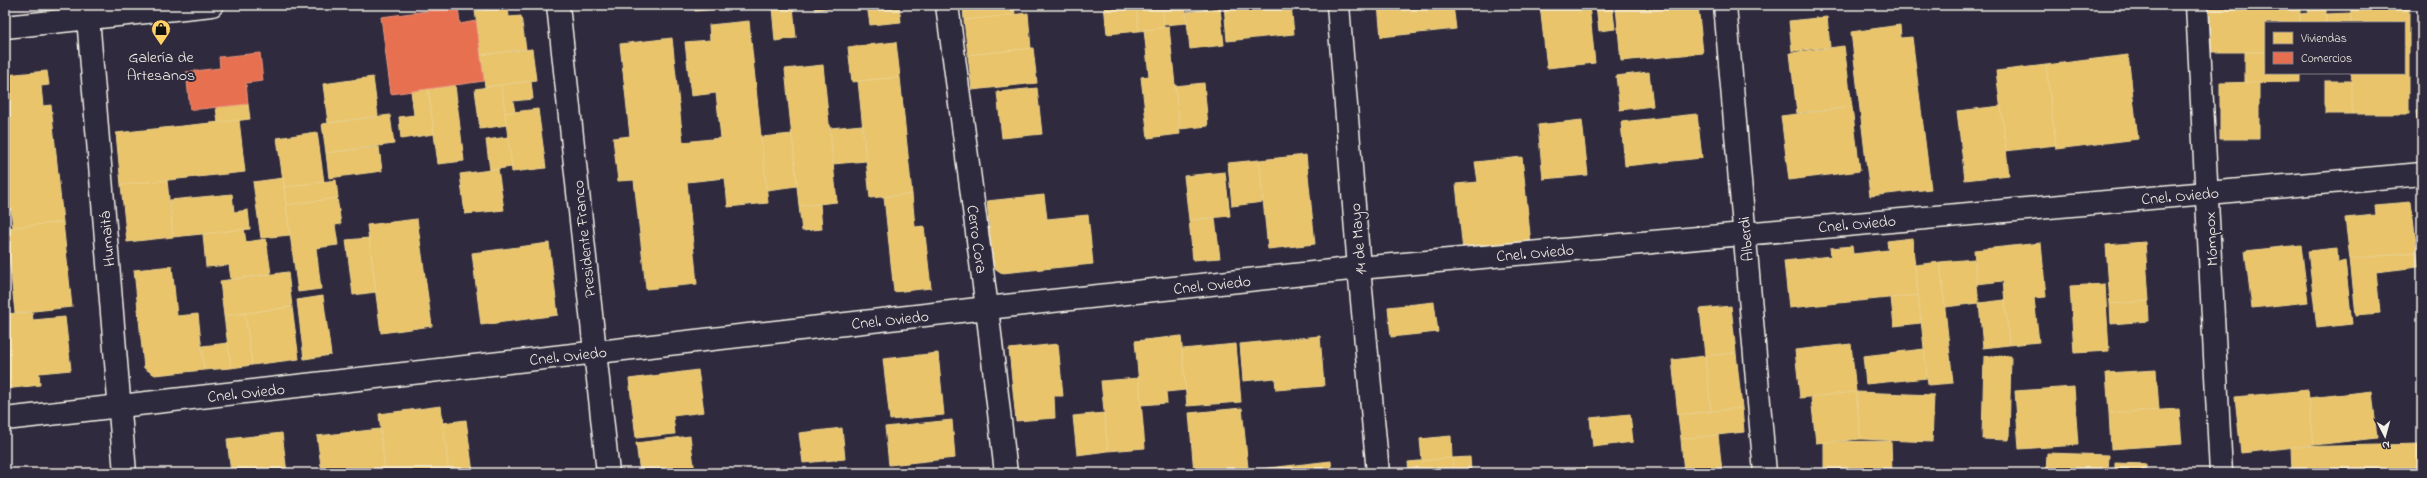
<svg xmlns="http://www.w3.org/2000/svg" width="2427" height="478" viewBox="0 0 2427 478" font-family="'Indie Flower',sans-serif">
<rect width="100%" height="100%" fill="#2f2a3d"/>
<filter id="ink" filterUnits="userSpaceOnUse"><feTurbulence type="fractalNoise" baseFrequency=".025" numOctaves="2"/><feDisplacementMap in="SourceGraphic" scale="8" xChannelSelector="R" yChannelSelector="G"/><feConvolveMatrix kernelMatrix="1 2 1 2 8 2 1 2 1" color-interpolation-filters="sRGB"/></filter>
<g filter="url(#ink)">
<g fill="#e9c46a" stroke="#ecd290">
<path d="M694 5H749V6L695 11Z"/>
<path d="M815 5H838V7L815 10Z"/>
<path d="M867 5H899L901 22 870 25Z"/>
<path d="M963 5H1014L1015 15 964 20Z"/>
<path d="M1104 5H1136L1139 31 1107 34Z"/>
<path d="M1136 5H1162L1164 28 1139 31Z"/>
<path d="M1162 5H1185L1187 23 1164 25Z"/>
<path d="M1224 5H1291L1294 34 1227 41Z"/>
<path d="M1378 5H1453L1456 29 1381 37Z"/>
<path d="M1540 5H1589L1595 63 1547 68Z"/>
<path d="M1596 5H1612L1615 29 1599 31Z"/>
<path d="M1632 5H1698L1703 53 1621 61 1616 7Z"/>
<path d="M2209 5H2300V23H2266V52H2209Z"/>
<path d="M2308 5H2326V23H2300V14L2308 13Z"/>
<path d="M2351 5H2409V114H2352L2351 73H2404V23H2351Z"/>
<path d="M793 6 796 38 775 41 772 8Z"/>
<path d="M508 7 509 17 521 16 526 49 481 55 475 11Z"/>
<path d="M1220 8 1224 45 1190 49 1186 12Z"/>
<path d="M1028 13 1031 49 968 55 964 20Z"/>
<path d="M2351 13V23H2326V14Z"/>
<path d="M1827 17 1830 47 1792 51 1789 21Z"/>
<path d="M749 21 768 203 728 207 725 178 687 182 697 284 646 289 634 180 618 181 613 138 630 136 620 44 672 38 683 142 721 138 716 93 691 96 685 42 710 40 709 25Z"/>
<path d="M1900 25 1901 38 1912 37 1931 189 1870 196 1851 32Z"/>
<path d="M1169 27 1180 134 1148 138 1141 77 1149 76 1144 30Z"/>
<path d="M896 42 900 77 852 82 848 47Z"/>
<path d="M1844 46 1852 107 1797 113 1790 53Z"/>
<path d="M1033 48 1037 83 972 90 968 55Z"/>
<path d="M532 49 536 80 485 87 481 55Z"/>
<path d="M2245 52H2266V73H2300V82L2245 83Z"/>
<path d="M2128 55 2138 139 2056 149 2046 65Z"/>
<path d="M823 65 837 202 799 206 785 69Z"/>
<path d="M2046 65 2056 145 2006 151 1996 71Z"/>
<path d="M47 71 49 85 41 86 43 106 51 105 63 222 13 228 11 210 5 211V183H8L5 155V75Z"/>
<path d="M1649 72 1653 106 1620 110 1616 76Z"/>
<path d="M373 77 378 116 328 123 323 84Z"/>
<path d="M900 77 912 194 870 198 858 81Z"/>
<path d="M531 81 533 99 513 101 515 112 505 113 501 85Z"/>
<rect x="2325" y="81" width="27" height="33"/>
<path d="M2259 82V139H2220V83Z"/>
<path d="M1204 83 1208 126 1180 129 1175 86Z"/>
<path d="M455 85 464 161 438 164 428 89Z"/>
<path d="M501 85 507 125 480 129 475 89Z"/>
<path d="M1037 88 1042 134 1002 138 997 92Z"/>
<path d="M428 89 434 134 401 139 399 117 414 115 411 91Z"/>
<path d="M248 104 250 119 218 123 216 107Z"/>
<path d="M2001 106 2009 175 1965 180 1957 111Z"/>
<path d="M1852 107 1860 171 1789 180 1781 116Z"/>
<path d="M538 109 546 168 512 172 505 113Z"/>
<path d="M2422 109V134H2418L2416 110Z"/>
<path d="M1697 114 1702 158 1625 166 1621 122Z"/>
<path d="M390 115 394 144 326 153 322 124Z"/>
<path d="M239 120 245 172 121 185 116 133Z"/>
<path d="M1582 120 1588 175 1543 179 1538 125Z"/>
<path d="M862 125 866 161 833 164 830 128Z"/>
<path d="M317 132 324 182 284 187 277 138Z"/>
<path d="M792 134 797 186 767 190 761 137Z"/>
<path d="M508 137 512 167 490 170 486 140Z"/>
<path d="M379 147 382 171 329 178 326 153Z"/>
<path d="M1306 155 1315 244 1268 249 1259 160Z"/>
<path d="M1522 157 1531 244 1463 251 1456 184 1478 182 1475 162Z"/>
<path d="M1259 160 1263 202 1232 206 1228 163Z"/>
<path d="M498 169 504 210 465 214 460 174Z"/>
<path d="M1225 172 1230 216 1189 220 1184 176Z"/>
<path d="M283 178 290 235 261 238 253 182Z"/>
<path d="M167 180 173 237 127 242 121 185Z"/>
<path d="M336 180 338 198 286 205 284 187Z"/>
<path d="M232 194 234 212 248 210 250 229 173 237 170 200Z"/>
<path d="M912 194 915 227 924 226 931 288 894 292 884 197Z"/>
<path d="M1044 195 1047 219 1088 215 1093 264 1002 273 993 267 987 201Z"/>
<path d="M337 198 341 224 335 225 338 245 316 248 321 289 298 292 286 205Z"/>
<path d="M2411 202 2417 252 2350 259 2345 218 2376 215 2375 205Z"/>
<path d="M820 204 822 229 802 231 799 206Z"/>
<path d="M1215 218 1220 258 1193 260 1189 220Z"/>
<path d="M417 219 432 326 381 333 367 225Z"/>
<path d="M63 222 72 307 15 313 6 228Z"/>
<path d="M244 229 246 242 266 239 271 274 231 279 229 265 206 267 203 234Z"/>
<path d="M369 238 376 292 353 295 346 240Z"/>
<path d="M1912 238 1918 295 1789 308 1784 261 1831 256 1830 248 1852 246 1853 254 1888 250 1887 241Z"/>
<path d="M2145 242 2149 301 2110 304 2106 245Z"/>
<path d="M549 243 558 315 481 325 472 253Z"/>
<path d="M2041 243 2046 297 2034 298 2039 342 2009 345 2003 281 1977 284 1974 250Z"/>
<path d="M2301 245 2308 302 2252 308 2245 251Z"/>
<path d="M2337 248 2338 263 2345 261 2352 324 2317 328 2308 251Z"/>
<path d="M2417 252 2418 267 2376 272 2380 313 2356 315 2350 259Z"/>
<path d="M1974 259 1979 303 1945 307 1940 262Z"/>
<path d="M1940 262 1953 383 1928 385 1915 265Z"/>
<path d="M172 266 177 316 198 314 204 370 155 375 144 368 134 270Z"/>
<path d="M288 272 292 307 224 316 220 281Z"/>
<path d="M2105 284 2109 351 2074 353 2070 286Z"/>
<path d="M1918 295 1921 323 1894 326 1891 298Z"/>
<path d="M323 296 331 355 304 359 297 300Z"/>
<path d="M2005 300 2009 345 1983 348 1979 303Z"/>
<path d="M2148 301 2149 321 2111 324 2110 304Z"/>
<path d="M1434 302 1438 332 1391 337 1388 307Z"/>
<path d="M1731 306 1736 353 1705 356 1700 309Z"/>
<path d="M292 307 299 359 252 365 245 313Z"/>
<path d="M32 312 33 320 65 317 71 370 39 373 40 385 5 389V314Z"/>
<path d="M245 313 252 365 231 368 224 316Z"/>
<path d="M1181 336 1186 390 1166 392 1167 403 1141 405 1135 341Z"/>
<path d="M1320 336 1324 386 1276 390 1275 378 1243 381 1240 344Z"/>
<path d="M228 343 231 368 204 370 202 346Z"/>
<path d="M1058 344 1063 396H1054L1055 418 1016 421 1009 349Z"/>
<path d="M1236 344 1241 402 1187 406 1182 349Z"/>
<path d="M1851 344 1856 392 1800 398 1795 350Z"/>
<path d="M1924 349 1927 378 1866 384 1863 356Z"/>
<path d="M938 353 944 415 890 420 883 359Z"/>
<path d="M1736 353 1742 408 1711 411 1705 356Z"/>
<path d="M1705 356 1711 411 1678 415 1672 360Z"/>
<path d="M1984 356H2011L2009 440 1982 439Z"/>
<path d="M698 370 704 412 673 416 675 434 636 438 629 379Z"/>
<path d="M2156 370 2159 410 2109 413 2106 373Z"/>
<path d="M1139 378 1145 448 1108 451 1101 381Z"/>
<path d="M2074 387 2078 445 2019 449 2015 391Z"/>
<path d="M2308 390 2314 445 2241 453 2235 397Z"/>
<path d="M2372 391 2377 438 2314 445 2309 398Z"/>
<path d="M1856 392 1861 439 1816 443 1811 397Z"/>
<path d="M1856 392 1934 395 1932 442 1861 439Z"/>
<path d="M441 406 449 473H385L379 414Z"/>
<path d="M1242 408 1248 468 1194 473 1189 413Z"/>
<path d="M1742 408 1744 432 1681 439 1678 415Z"/>
<path d="M2179 409 2182 444 2111 449 2109 413Z"/>
<path d="M1104 413 1108 451 1077 455 1073 416Z"/>
<path d="M1630 414 1633 442 1593 447 1590 418Z"/>
<path d="M466 420 473 473H449L443 423Z"/>
<path d="M952 420 955 458 889 465 885 427Z"/>
<path d="M842 428 845 459 803 463 799 433Z"/>
<path d="M380 429 385 473H322L317 436Z"/>
<path d="M282 433 287 473H231L227 439Z"/>
<path d="M1718 435 1722 471 1684 473 1681 439Z"/>
<path d="M690 436 695 473H640L636 443Z"/>
<path d="M1451 436 1452 458 1422 461 1420 439Z"/>
<path d="M1891 441 1892 473H1824V442Z"/>
<path d="M2422 444V473H2292L2291 447Z"/>
<path d="M2047 453 2109 455 2108 473H2046Z"/>
<path d="M1470 457 1471 470 1454 472 1452 458Z"/>
<path d="M1452 458 1454 473H1409L1408 462Z"/>
<path d="M1331 461 1332 473H1252L1251 470Z"/>
<path d="M2115 463 2146 464V473H2115Z"/>
<path d="M1586 468 1587 473H1561V470Z"/>
<path d="M79 470V473H56L72 471Z"/>
<path d="M1088 471V473H1065Z"/>
</g>
<g fill="#e76f51" stroke="#eb967e">
<path d="M458 7 460 24 476 21 484 81 391 94 381 17Z"/>
<path d="M260 53 263 81 246 83 248 104 190 110 186 72 220 68 219 57Z"/>
</g>
<g fill="none" stroke-linecap="round" stroke-linejoin="round">
<g stroke="#f4f1e8" stroke-width="25">
<g id="street">
<path d="M87 5 125 473"/>
<path d="M558 5 608 473"/>
<path d="M947 5 987 308 1006 473"/>
<path d="M1338 5 1359 268 1378 473"/>
<path d="M1725 5 1765 473"/>
<path d="M2197 5 2221 473"/>
<path d="M5 27 212 5"/>
<path d="M5 419 987 308 1359 268 2422 174"/>
</g>
</g>
<use href="#street" stroke="#2f2a3d" stroke-width="22"/>
</g>
</g>
<defs>
<g id="shop-pin" transform="scale(1)"><path d="M0 17L-7.5 6A9.5 9.5 0 1 1 7.5 6Z" fill="#ffd166" stroke="#2f2a3d"/><path d="M-5-2.5h2.3a2.7 3.5 0 0 1 5.4 0H5L5.5 6h-11ZM-1.5-2.5h3a1.5 2.3 0 0 0-3 0Z" fill="#111"/></g>
</defs>
<g fill-rule="evenodd">
<use href="#shop-pin" x="161" y="29"/>
</g>
<g text-anchor="middle" stroke-width="4" stroke-linejoin="round" paint-order="stroke">
<g font-size="16" fill="#f4f1e8" stroke="#2f2a3d">
<text x="161" y="62">Galería de<tspan x="161" dy="18">Artesanos</tspan></text>
</g>
<g font-size="16" fill="#f4f1e8" stroke="#2f2a3d">
<text transform="translate(2180 195) rotate(-5)" y="6">Cnel. Oviedo</text>
<text transform="translate(1857 223) rotate(-5)" y="6">Cnel. Oviedo</text>
<text transform="translate(106 239) rotate(-95)" y="6">Humaitá</text>
<text transform="translate(583 239) rotate(-96)" y="6">Presidente Franco</text>
<text transform="translate(978 239) rotate(82)" y="6">Cerro Cora</text>
<text transform="translate(1357 239) rotate(-95)" y="6">14 de Mayo</text>
<text transform="translate(1745 239) rotate(-95)" y="6">Alberdi</text>
<text transform="translate(2210 239) rotate(-93)" y="6">Mómpox</text>
<text transform="translate(1535 252) rotate(-5)" y="6">Cnel. Oviedo</text>
<text transform="translate(1212 284) rotate(-6)" y="6">Cnel. Oviedo</text>
<text transform="translate(890 319) rotate(-6)" y="6">Cnel. Oviedo</text>
<text transform="translate(568 355) rotate(-6)" y="6">Cnel. Oviedo</text>
<text transform="translate(246 392) rotate(-6)" y="6">Cnel. Oviedo</text>
</g>
</g>
<rect width="2427" height="478" fill="none" stroke="#2f2a3d" stroke-width="20"/>
<rect x="10" y="10" width="2407" height="458" fill="none" stroke="#f4f1e8" stroke-width="1.5" filter="url(#ink)"/>
<rect x="2265" y="22" width="140" height="52" fill="#2f2a3d" stroke="#7e7a81"/>
<rect x="2273" y="32" width="20" height="12" fill="#e9c46a" stroke="#7e7a81"/>
<text x="2301" y="42" font-size="12" fill="#f4f1e8">Viviendas</text>
<rect x="2273" y="52" width="20" height="12" fill="#e76f51" stroke="#7e7a81"/>
<text x="2301" y="62" font-size="12" fill="#f4f1e8">Comercios</text>
<g transform="translate(2385 436) rotate(174)" stroke="#2f2a3d" stroke-width="3" paint-order="stroke">
<path d="M0-3L7 15L0 10L-7 15Z" fill="#f4f1e8"/>
<text y="-6" font-size="11" font-weight="bold" text-anchor="middle" fill="#f4f1e8">N</text>
</g>
</svg>
